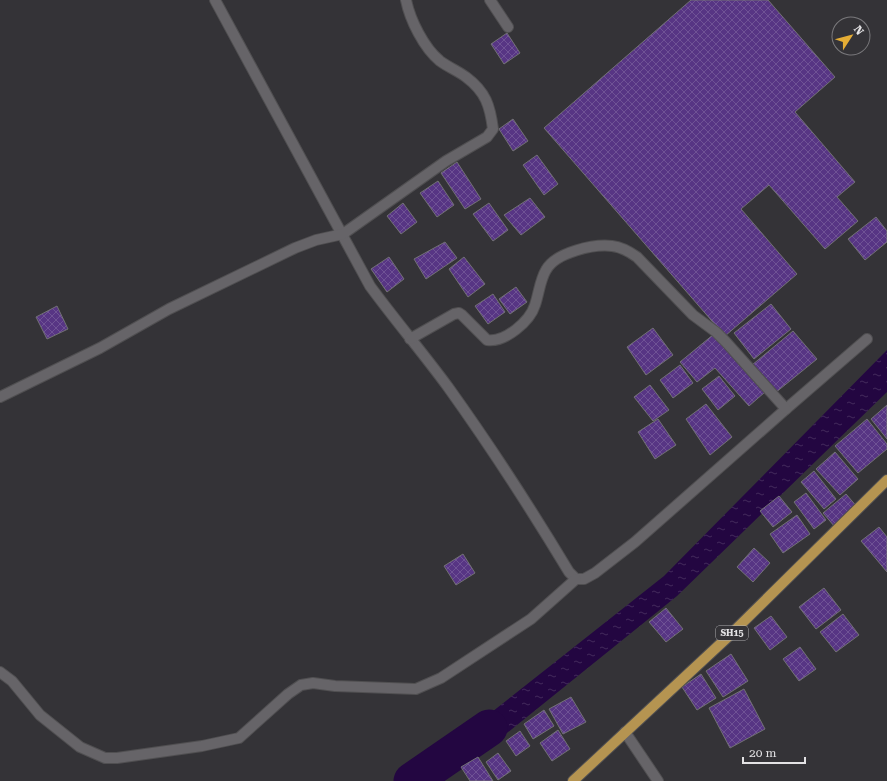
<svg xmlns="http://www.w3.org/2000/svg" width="887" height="781" viewBox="0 0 887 781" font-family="'Roboto Serif',serif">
<defs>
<pattern id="water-ripples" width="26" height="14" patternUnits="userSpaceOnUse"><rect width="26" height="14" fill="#230641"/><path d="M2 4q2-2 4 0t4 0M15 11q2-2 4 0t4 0" fill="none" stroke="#432a5c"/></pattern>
<pattern id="building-cross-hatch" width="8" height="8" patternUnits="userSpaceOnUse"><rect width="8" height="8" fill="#573584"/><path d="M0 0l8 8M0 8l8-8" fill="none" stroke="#6f5295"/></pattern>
</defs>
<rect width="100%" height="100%" fill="#343337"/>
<path fill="url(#water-ripples)" d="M887 350V392L677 596 497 741 483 719 664 576Z"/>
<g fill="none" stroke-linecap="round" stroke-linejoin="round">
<path stroke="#230641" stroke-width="37" d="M412 781 489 728"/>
</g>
<g fill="url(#building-cross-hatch)" stroke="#727175">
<path d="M691 0H768L835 77 795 112 855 182 837 197 858 221 825 249 769 185 741 209 797 274 725 336 544 128Z"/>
<path d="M507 33 520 53 504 64 491 44Z"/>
<path d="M513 119 528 141 513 151 499 129Z"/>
<path d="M537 155 558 184 544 195 523 165Z"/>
<path d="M457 162 481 199 465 209 441 173Z"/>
<path d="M438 181 454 205 437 217 420 193Z"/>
<path d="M530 198 545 217 521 235 504 215Z"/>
<path d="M403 203 417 222 401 234 387 216Z"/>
<path d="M489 203 508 230 493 241 473 214Z"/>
<path d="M876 217 887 231V242L865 260 848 239Z"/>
<path d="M445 242 457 258 426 279 414 259Z"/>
<path d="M389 257 404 279 387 292 371 269Z"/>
<path d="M464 257 485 284 468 297 449 269Z"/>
<path d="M516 287 527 302 510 314 499 299Z"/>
<path d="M493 294 505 312 488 324 475 306Z"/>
<path d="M771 304 791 329 754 359 734 333Z"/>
<path d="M57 306 68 329 47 339 36 317Z"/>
<path d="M653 328 673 355 646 375 627 347Z"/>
<path d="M793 331 817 359 775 393 752 365Z"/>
<path d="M714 334 765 392 749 406 715 368 697 382 680 362Z"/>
<path d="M680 365 693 383 673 398 660 380Z"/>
<path d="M719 376 735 396 718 410 702 389Z"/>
<path d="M650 385 669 410 653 421 634 397Z"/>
<path d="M706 404 732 437 710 455 686 419Z"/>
<path d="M887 405V439L871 419Z"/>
<path d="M658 419 676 445 655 459 638 432Z"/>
<path d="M867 419 887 444V449L858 473 835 446Z"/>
<path d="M835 452 858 479 840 495 816 469Z"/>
<path d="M814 471 836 499 824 509 801 482Z"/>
<path d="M806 493 826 520 814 529 794 502Z"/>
<path d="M846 494 858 508 835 527 823 513Z"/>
<path d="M779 496 792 512 773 527 760 511Z"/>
<path d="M797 515 810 534 783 553 770 534Z"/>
<path d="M879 527 887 537V572L861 541Z"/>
<path d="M754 548 770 563 753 582 737 567Z"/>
<path d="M463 554 475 573 456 585 444 566Z"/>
<path d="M824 588 841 610 816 629 799 607Z"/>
<path d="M666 608 683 629 666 642 649 622Z"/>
<path d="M843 614 859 635 836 652 820 632Z"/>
<path d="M771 616 787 637 770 650 754 628Z"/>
<path d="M800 647 816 669 799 681 783 659Z"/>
<path d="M731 654 748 681 723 697 706 671Z"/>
<path d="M701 674 716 698 697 710 682 687Z"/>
<path d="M744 689 765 729 730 748 709 708Z"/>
<path d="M571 697 586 722 563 734 549 709Z"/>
<path d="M544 710 554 726 533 739 524 724Z"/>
<path d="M558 730 570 749 552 761 540 743Z"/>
<path d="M520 731 530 746 516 756 506 741Z"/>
<path d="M498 753 511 771 498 780 486 762Z"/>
<path d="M478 757 493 781H470L461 767Z"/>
</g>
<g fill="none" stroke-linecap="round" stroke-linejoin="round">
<g stroke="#504f51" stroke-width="12">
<g id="minor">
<path d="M215 0 370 286C395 320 423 353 448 387 491 447 531 509 569 572L576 579H584L595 573 635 542 786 409 867 339"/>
<path d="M490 0 508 27"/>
<path d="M410 339 454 314 459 313 462 315 487 340C505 343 530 321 535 305 539 293 540 280 546 270 556 252 594 244 612 246 621 247 630 252 637 257L693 315 716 332 726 342 786 409"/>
<path d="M0 397 100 348 169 309 295 248 316 240 343 234 446 161 487 137 493 129C490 106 486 92 466 77 458 71 448 67 440 61 424 48 410 20 406 0"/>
<path d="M0 672 12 681 40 715 80 747 105 758H117L202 746 239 738 288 694 301 685 313 683 335 686 416 689 441 678 531 619 576 579"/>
<path d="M625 732 658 781"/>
</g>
</g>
<g stroke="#504f51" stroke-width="12">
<path id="major" d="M573 781 731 634 887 480"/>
</g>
<use href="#minor" stroke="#666468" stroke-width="10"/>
<use href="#major" stroke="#b59451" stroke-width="10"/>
</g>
<g text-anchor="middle" stroke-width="3.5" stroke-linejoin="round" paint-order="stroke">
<rect fill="#343337" stroke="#aeaeb0" stroke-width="1" x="716" y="626" width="32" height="14" rx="3"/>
<g font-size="9" font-weight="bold" fill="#e3e2e4">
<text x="732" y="636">SH15</text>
</g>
</g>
<g transform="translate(851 36) rotate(54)"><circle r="19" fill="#343337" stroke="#7a797c"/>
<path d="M0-3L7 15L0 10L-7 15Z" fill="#e5ad35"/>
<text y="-6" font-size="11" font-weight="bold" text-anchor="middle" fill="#e3e2e4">N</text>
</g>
<path d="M743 757v6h62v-6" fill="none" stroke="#e3e2e4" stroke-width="2"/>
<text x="749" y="757" font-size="12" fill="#e3e2e4" stroke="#343337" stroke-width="3" paint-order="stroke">20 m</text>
</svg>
